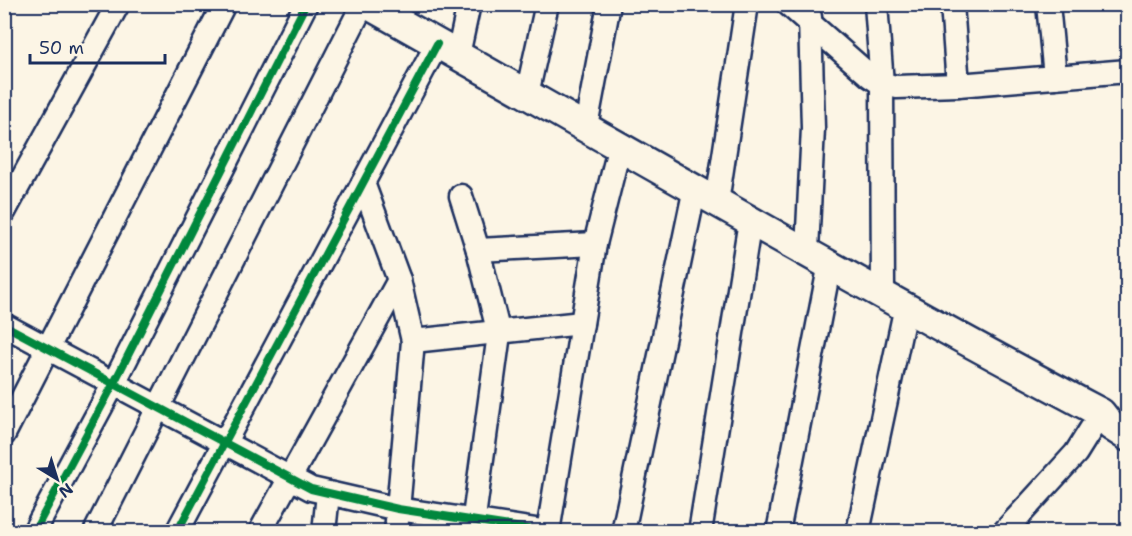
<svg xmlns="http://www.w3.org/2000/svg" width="1132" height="536" viewBox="0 0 1132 536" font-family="'Shantell Sans',sans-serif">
<rect width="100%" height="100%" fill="#fcf5e5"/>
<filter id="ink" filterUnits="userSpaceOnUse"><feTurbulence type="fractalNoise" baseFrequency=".0167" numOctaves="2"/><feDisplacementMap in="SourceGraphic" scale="12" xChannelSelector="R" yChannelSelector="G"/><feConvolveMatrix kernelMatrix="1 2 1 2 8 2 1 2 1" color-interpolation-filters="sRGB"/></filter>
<g filter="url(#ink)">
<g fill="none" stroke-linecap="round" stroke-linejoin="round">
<g stroke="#1b2f5e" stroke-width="27">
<g id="minor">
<path d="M788 4 870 76 882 84 897 87 958 85 1128 71"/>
<path d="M876 4 882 84 883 293"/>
<path d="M952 4 958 85"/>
<path d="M1048 4 1055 77"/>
<path d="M458 55 469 4"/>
<path d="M527 94 547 4"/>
<path d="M586 126 609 4"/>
<path d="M461 196 478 250 499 334 472 532"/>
<path d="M717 202 747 4"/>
<path d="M4 212 118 4"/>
<path d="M478 250 595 244"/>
<path d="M807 250 813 128 810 17"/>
<path d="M4 325 311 489 398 509 549 532"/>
<path d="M413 341 582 323"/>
<path d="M4 434 224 4"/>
<path d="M34 532 114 383 306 4"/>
<path d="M95 532 363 4"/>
<path d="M177 532 437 44"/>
<path d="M260 532 399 280 363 183"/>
<path d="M324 532 328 494"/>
<path d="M396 532 413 341 399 280"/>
<path d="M548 532 595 244 620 145"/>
<path d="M623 532 695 188"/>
<path d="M700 532 750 221"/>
<path d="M778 532 830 263"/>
<path d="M858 532 906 306"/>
<path d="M1004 532 1076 453 1101 413"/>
</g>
</g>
<g stroke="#1b2f5e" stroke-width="33">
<path id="major" d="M367 4C611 141 853 282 1101 413L1111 426 1128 437"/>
</g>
<use href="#minor" stroke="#fcf5e5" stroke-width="22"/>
<use href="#major" stroke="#fcf5e5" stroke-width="28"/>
<g stroke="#fcf5e5" stroke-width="11">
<g id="cycleway">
<path d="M4 325 311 489 398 509 549 532"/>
<path d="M34 532 114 383 306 4"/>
<path d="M177 532 437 44"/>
</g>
</g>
<use href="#cycleway" stroke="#00873e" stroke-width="8"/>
</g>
</g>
<rect width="1132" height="536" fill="none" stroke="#fcf5e5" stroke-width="24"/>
<rect x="12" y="12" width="1108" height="512" fill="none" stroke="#1b2f5e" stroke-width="2" filter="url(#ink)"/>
<g transform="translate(57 479) rotate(142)" stroke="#fcf5e5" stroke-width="4.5" paint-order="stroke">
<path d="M0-4.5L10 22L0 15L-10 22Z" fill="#1b2f5e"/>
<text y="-9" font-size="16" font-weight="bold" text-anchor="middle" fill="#1b2f5e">N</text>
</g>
<path d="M30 54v9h135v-9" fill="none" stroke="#1b2f5e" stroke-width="3"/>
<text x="39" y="54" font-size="18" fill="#1b2f5e" stroke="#fcf5e5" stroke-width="4.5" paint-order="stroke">50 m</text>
</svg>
